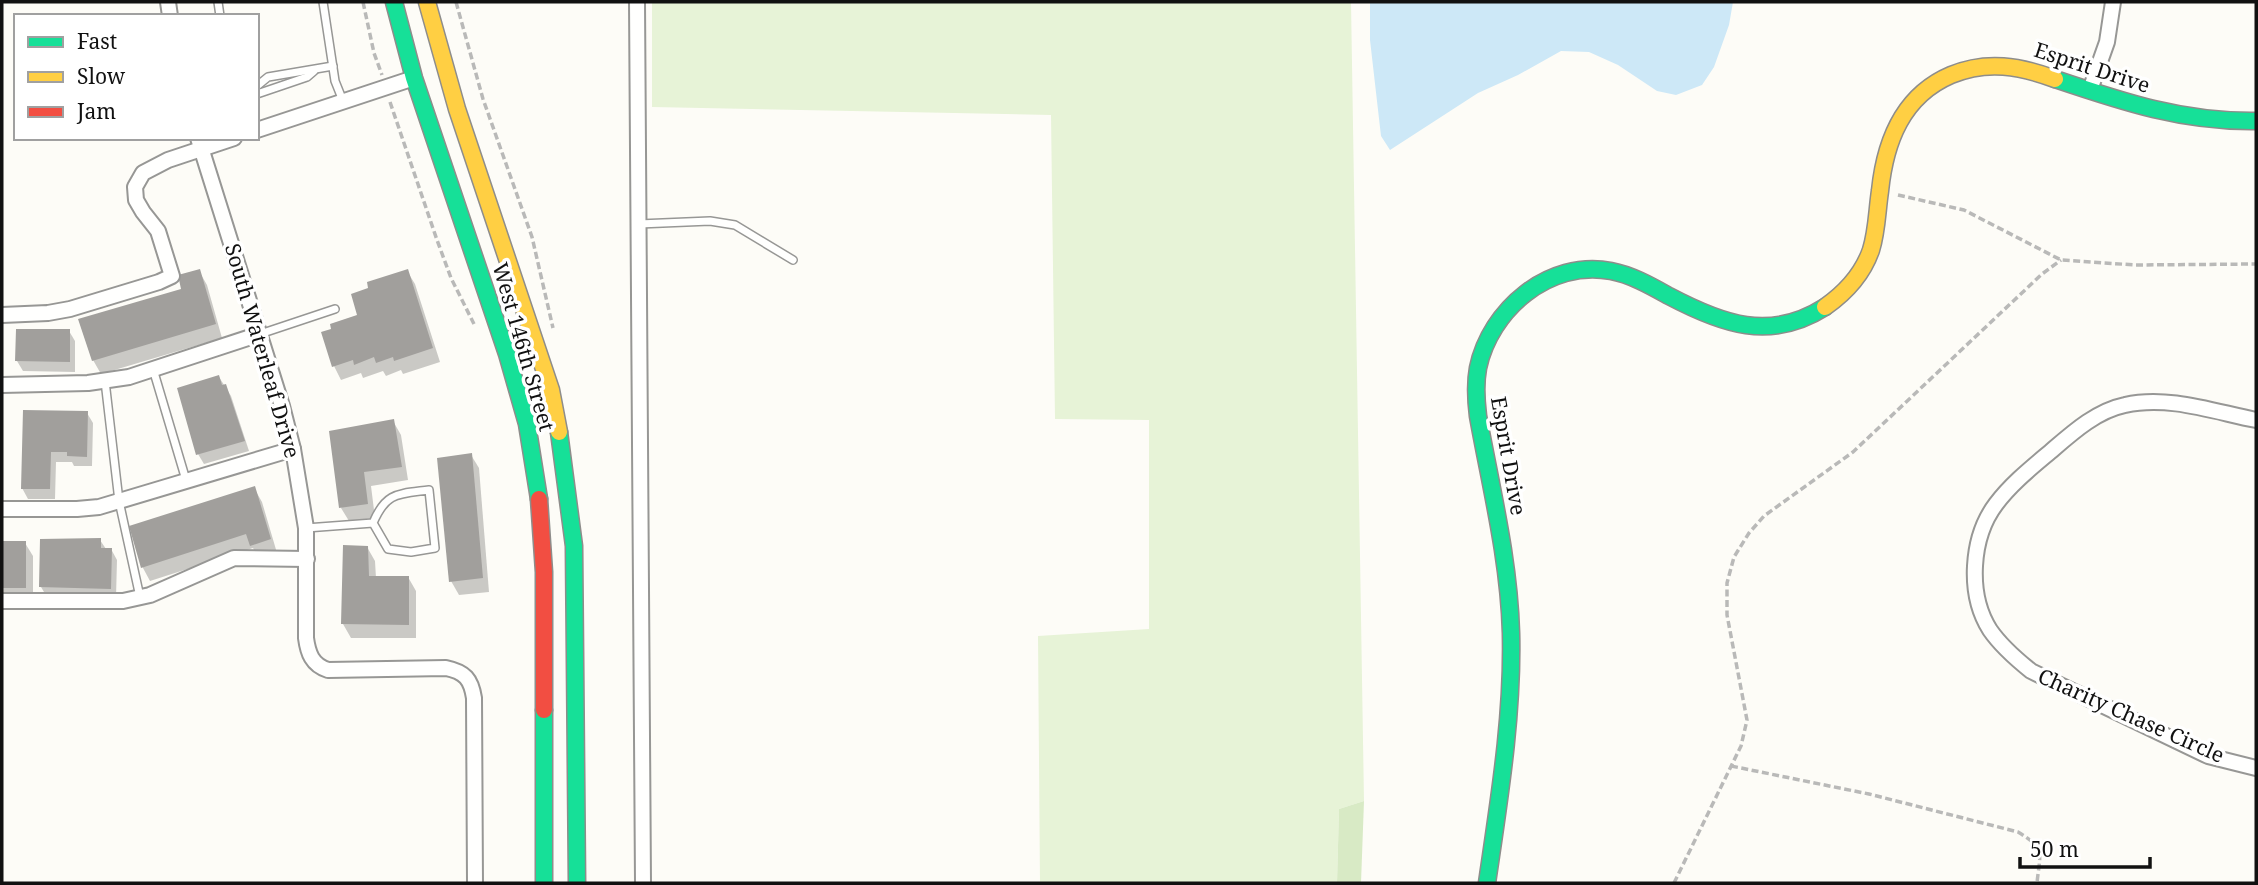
<svg xmlns="http://www.w3.org/2000/svg" width="2258" height="885" viewBox="0 0 2258 885" font-family="'Noto Serif',serif">
<rect width="100%" height="100%" fill="#fdfcf7"/>
<path fill="#e7f3d7" d="M652 2H1351L1364 801 1339 809 1337 883H1040L1038 636 1149 629V420L1055 419 1051 115 652 107Z"/>
<path fill="#d8eac5" d="M1364 801 1361 883H1337L1339 809Z"/>
<path fill="#cde8f7" d="M1370 2H1733L1729 25 1714 67 1702 85 1676 95 1657 91 1618 65 1589 52 1561 51 1518 75 1478 93 1390 150 1381 136 1370 40Z"/>
<g fill="#0003">
<path d="M199 271 207 285 222 338 101 374 93 360 183 290Z"/>
<path d="M407 271 415 284 440 362 403 374 401 370 386 376 383 371 363 378 361 373 341 380 334 366 359 316Z"/>
<path d="M69 331 75 341V372L23 371 17 361Z"/>
<path d="M219 377 231 396 249 451 204 464 198 454Z"/>
<path d="M24 412 87 413 93 423 92 466H74L72 462H56L55 499H28L22 488Z"/>
<path d="M393 421 401 435 408 480 371 486 375 518 349 521 341 508Z"/>
<path d="M471 455 479 468 489 592 459 595 451 581Z"/>
<path d="M254 488 262 502 277 553 259 559 253 548 150 581 143 568 131 527Z"/>
<path d="M100 540 106 549H111L117 560 116 598 47 597 41 587Z"/>
<path d="M2 543H25L33 556V601H2Z"/>
<path d="M367 547 375 561 376 578 408 577 416 591V638H351L343 624Z"/>
</g>
<g fill="#a19f9c">
<path d="M200 269 216 324 92 361 78 319 181 289 178 275Z"/>
<path d="M408 269 433 348 394 361 393 357 376 363 374 357 354 365 353 360 332 367 321 332 331 329 330 324 357 315 351 294 368 288 367 282Z"/>
<path d="M16 329H70V362L15 361Z"/>
<path d="M219 375 222 385 226 384 245 441 196 455 177 388Z"/>
<path d="M23 410 88 411 87 457 67 456V452H51L50 489H21Z"/>
<path d="M394 419 402 467 364 472 368 504 339 508 329 431Z"/>
<path d="M472 453 483 578 449 582 437 458Z"/>
<path d="M255 486 271 539 250 546 246 534 141 568 129 526Z"/>
<path d="M101 538V548H112L111 589 39 587 40 539Z"/>
<rect x="2" y="541" width="24" height="47"/>
<path d="M343 545 368 546 369 576H409V625L341 624Z"/>
</g>
<g fill="none" stroke-linecap="round" stroke-linejoin="round">
<g stroke="#979795" stroke-width="10">
<g id="lane">
<path d="M218 2 220 16"/>
<path d="M323 2 335 81 343 101"/>
<path d="M257 86 268 77 333 66"/>
<path d="M257 94 307 77 314 71"/>
<path d="M639 224 710 221 735 225 793 260"/>
<path d="M260 334 335 309"/>
<path d="M153 369 186 480"/>
<path d="M105 381 119 501 140 597"/>
<path d="M306 528 373 523 388 549 411 552 435 548 429 490C398 494 386 492 373 523"/>
</g>
</g>
<g stroke="#979795" stroke-width="18">
<g id="street">
<path d="M168 2 170 16"/>
<path d="M637 2 643 883"/>
<path d="M2090 90 2107 42 2113 2"/>
<path d="M257 130 414 78"/>
<path d="M198 138 282 406 293 449 306 528V638C308 653 312 665 328 670L446 668C465 672 471 679 474 698L475 883"/>
<path d="M2 315 48 313 70 309 159 282 172 276 158 231 143 212 136 200 135 187 143 173 168 160 234 138"/>
<path d="M2 385 88 383 129 377 260 334"/>
<path d="M2256 420C2215 412 2168 395 2125 405 2096 411 2072 433 2050 452 2031 468 2011 484 1996 504 1971 537 1967 594 1990 630 2001 646 2016 659 2031 671L2208 756 2256 768"/>
<path d="M2 509H77L99 507 293 449"/>
<path d="M2 601H123L150 595 234 558 307 559"/>
</g>
</g>
<g stroke="#8e8d8b" stroke-width="19">
<g id="fast">
<path d="M394 2 414 78 507 354 527 424 539 499"/>
<path d="M2055 79C2123 102 2183 122 2256 121"/>
<path d="M559 432 574 546 577 883"/>
<path d="M544 710V883"/>
<path d="M1487 883C1499 800 1513 717 1511 633 1509 559 1491 488 1478 416 1476 400 1475 384 1478 368 1490 310 1549 259 1611 271 1632 275 1651 286 1669 296 1722 324 1770 342 1825 307"/>
</g>
</g>
<g stroke="#8e8d8b" stroke-width="19">
<g id="slow">
<path d="M427 2 457 109 551 390 559 432"/>
<path d="M1825 307C1845 293 1863 273 1871 250 1877 231 1877 211 1880 191 1885 142 1902 96 1951 75 1987 60 2020 66 2055 79"/>
</g>
</g>
<g stroke="#8e8d8b" stroke-width="19">
<path id="jam" d="M539 499 544 572V710"/>
</g>
<g stroke="#b9b9b8" stroke-width="3.5" stroke-dasharray="7 3.5" stroke-linecap="butt">
<path d="M363 2 374 53 382 75"/>
<path d="M456 2 483 99 532 237 553 328"/>
<path d="M390 102 437 240 451 278 474 324"/>
<path d="M1898 195 1964 210 2061 260 2135 265 2256 264"/>
<path d="M1731 766 1869 794 2018 832C2046 849 2040 853 2037 883"/>
<path d="M1674 883 1741 746 1747 720 1727 615V583L1734 557 1749 533 1764 516 1853 452 2042 274 2061 260"/>
</g>
<use href="#lane" stroke="#fffffe" stroke-width="7"/>
<use href="#street" stroke="#fffffe" stroke-width="14"/>
<use href="#fast" stroke="#16e098" stroke-width="16"/>
<use href="#slow" stroke="#ffcf43" stroke-width="16"/>
<use href="#jam" stroke="#f24e42" stroke-width="16"/>
</g>
<g text-anchor="middle" stroke-width="7" stroke-linejoin="round" paint-order="stroke">
<g font-size="21" fill="#111" stroke="#fff">
<text transform="translate(2092 68) rotate(18)" y="7">Esprit Drive</text>
<text transform="translate(523 347) rotate(74)" y="7">West 146th Street</text>
<text transform="translate(262 351) rotate(74)" y="7">South Waterleaf Drive</text>
<text transform="translate(1508 456) rotate(80)" y="7">Esprit Drive</text>
<text transform="translate(2131 716) rotate(24)" y="7">Charity Chase Circle</text>
</g>
</g>
<rect width="2258" height="885" fill="none" stroke="#111111" stroke-width="7"/>
<rect x="14" y="14" width="245" height="126" fill="#ffffff" stroke="#a0a0a0" stroke-width="2"/>
<rect x="28" y="37" width="35" height="10" fill="#16e098" stroke="#a0a0a0" stroke-width="2"/>
<text x="77" y="49" font-size="21" fill="#111111">Fast</text>
<rect x="28" y="72" width="35" height="10" fill="#ffcf43" stroke="#a0a0a0" stroke-width="2"/>
<text x="77" y="84" font-size="21" fill="#111111">Slow</text>
<rect x="28" y="107" width="35" height="10" fill="#f24e42" stroke="#a0a0a0" stroke-width="2"/>
<text x="77" y="119" font-size="21" fill="#111111">Jam</text>
<path d="M2020 857v10h130v-10" fill="none" stroke="#111111" stroke-width="3.5"/>
<text x="2030" y="857" font-size="21" fill="#111111" stroke="#ffffff" stroke-width="5" paint-order="stroke">50 m</text>
</svg>
